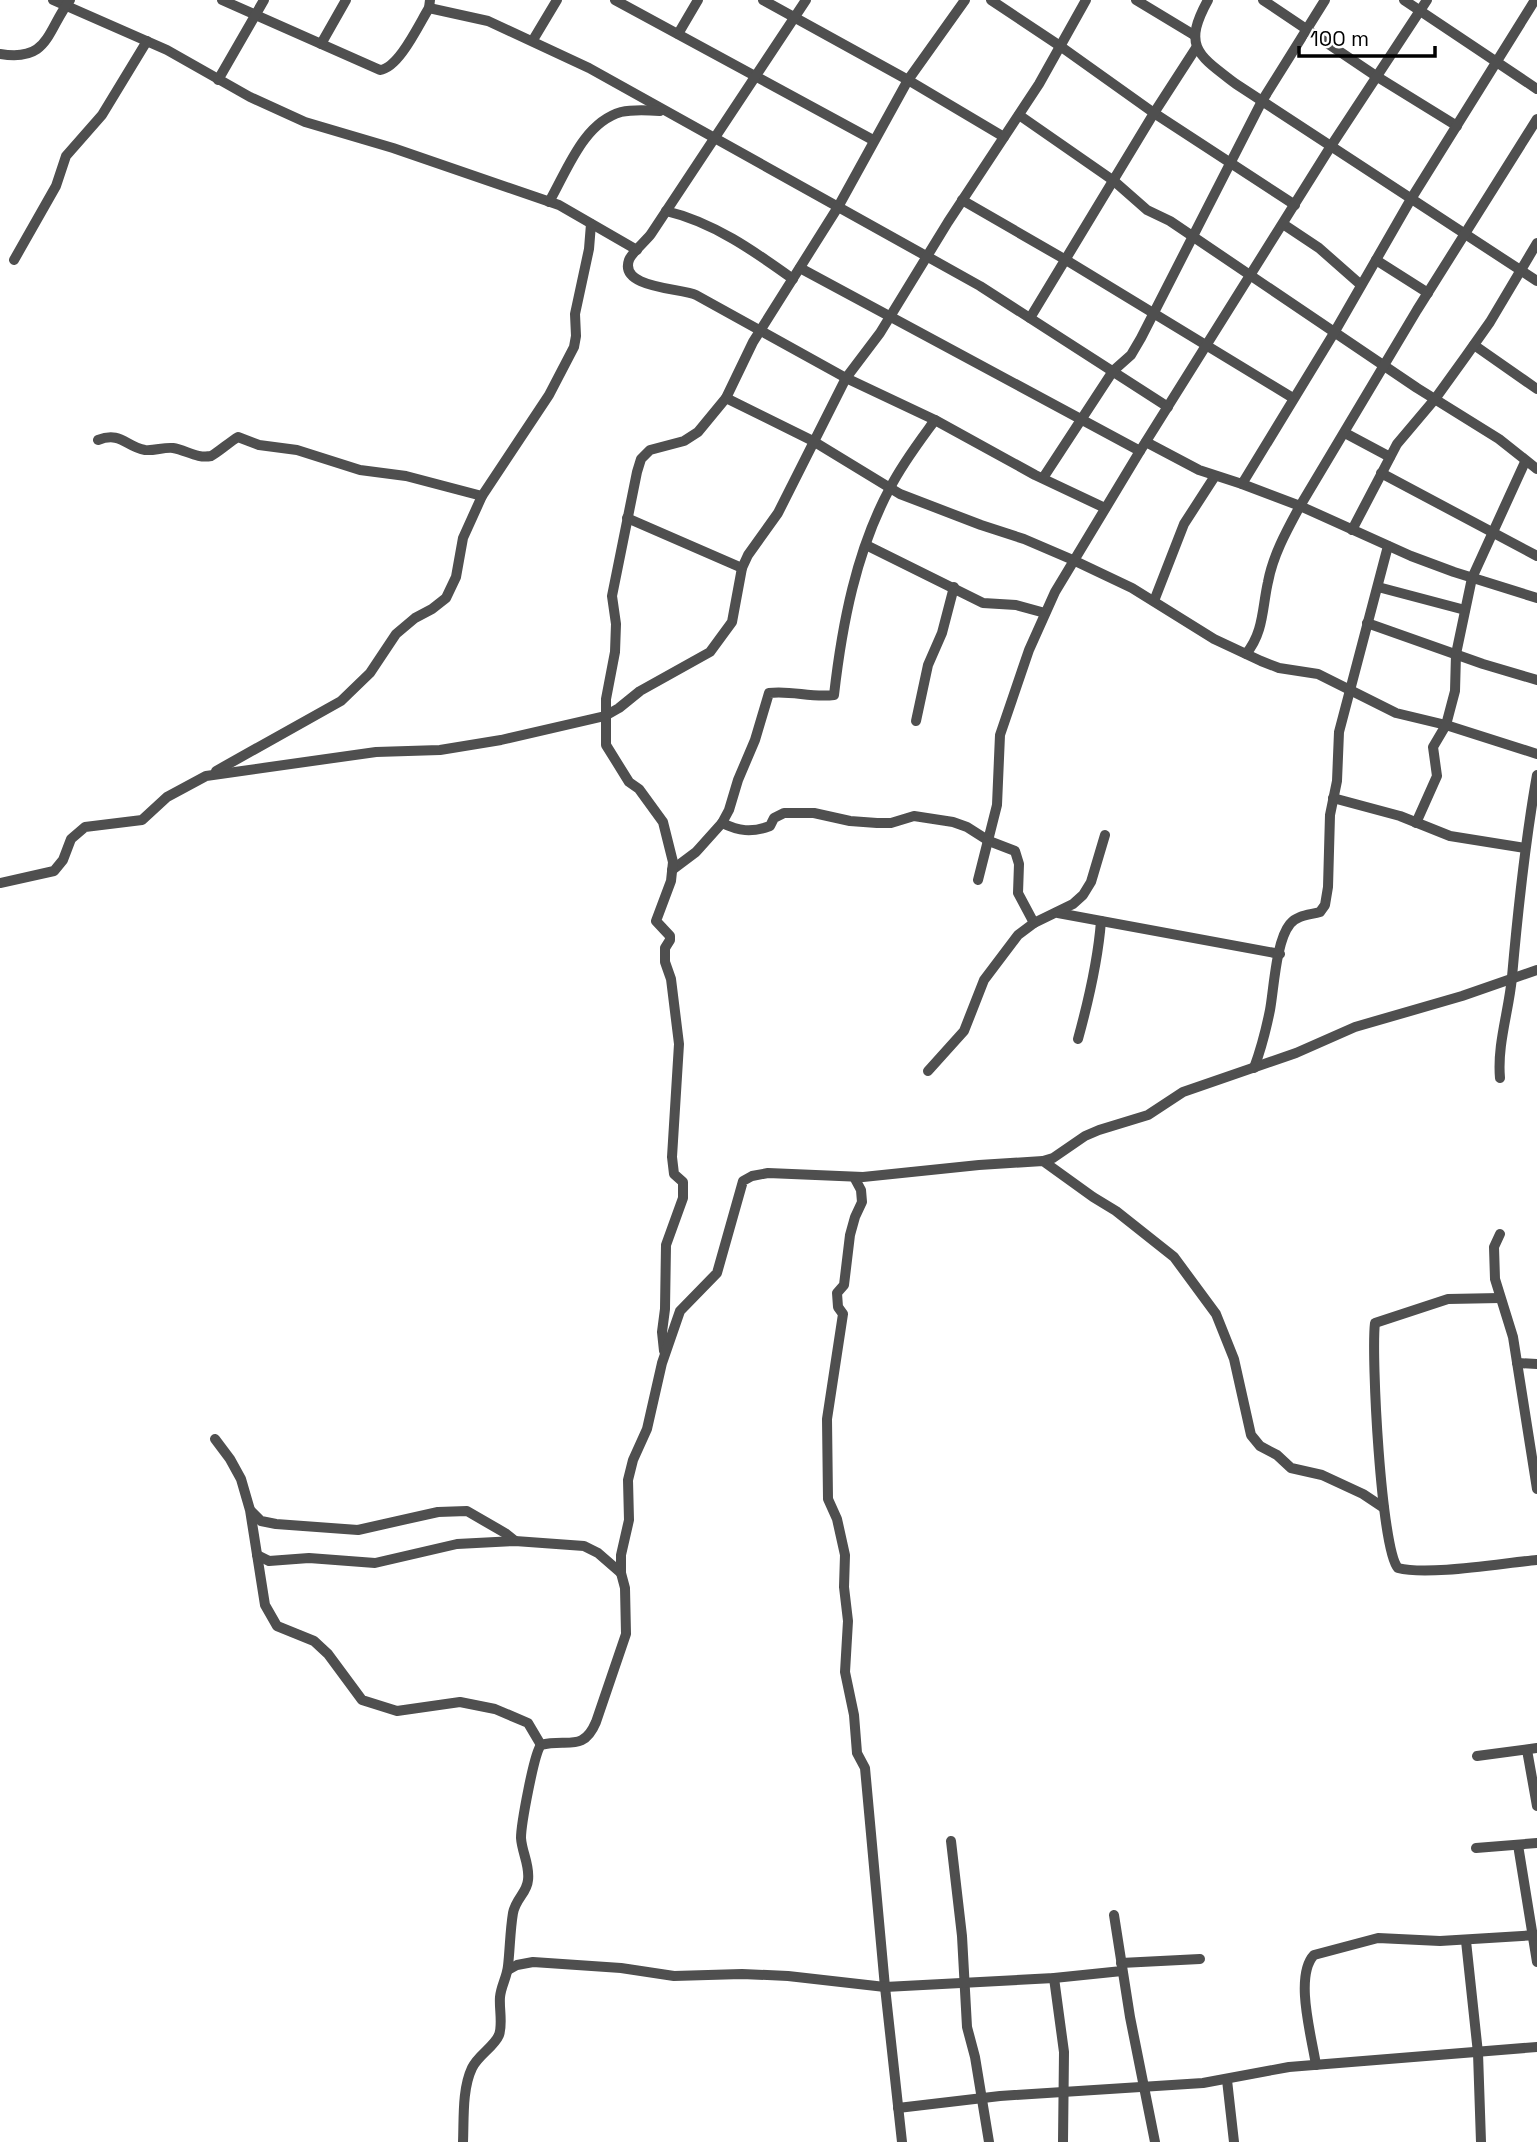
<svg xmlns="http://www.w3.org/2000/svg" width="1537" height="2142" viewBox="0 0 1537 2142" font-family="'Space Grotesk',sans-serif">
<rect width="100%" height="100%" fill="#fff"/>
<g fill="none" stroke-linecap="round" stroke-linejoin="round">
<g stroke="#4f4f4f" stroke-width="10">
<path d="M53 0 167 50 250 97 305 122 393 148 559 205 637 250"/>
<path d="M222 0 380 70C399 68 419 24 429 8L430 0"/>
<path d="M615 0 873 140"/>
<path d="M763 0 908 80 1004 137"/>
<path d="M806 0 651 234C645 242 632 252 629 260 619 288 680 288 696 295L846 378 935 420 1035 475 1105 508"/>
<path d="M991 0 1060 46 1154 113 1295 205"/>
<path d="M1136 0 1194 35"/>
<path d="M1208 0C1182 47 1198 55 1236 84L1537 281"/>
<path d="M1263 0 1376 76 1457 126"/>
<path d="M1404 0 1537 89"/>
<path d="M429 8 488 21 589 68 980 286 1168 407"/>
<path d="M678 34 698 0"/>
<path d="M533 40 557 0"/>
<path d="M321 44 346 0"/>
<path d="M0 54C49 62 46 32 70 0"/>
<path d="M218 80 264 0"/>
<path d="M1019 115 1114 181 1147 210 1170 221 1417 388 1499 439 1537 469"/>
<path d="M962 200 1066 260 1293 398"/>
<path d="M549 202C567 171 583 123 621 112 634 109 647 110 660 111"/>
<path d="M666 211C713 222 754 251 793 279"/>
<path d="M1283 224 1319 248 1361 285"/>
<path d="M14 260 56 186 66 156 102 115 147 41"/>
<path d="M1376 260 1428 293"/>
<path d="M800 268 1140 451"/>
<path d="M1030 318 1154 113 1196 48"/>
<path d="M1474 345 1537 389"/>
<path d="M726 398 813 441 900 494 981 525 1024 539 1073 560 1132 588 1214 639 1261 661 1279 668 1318 674 1396 713 1446 725 1537 754"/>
<path d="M1345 433 1390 457"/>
<path d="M98 440C121 431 126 447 145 450 154 451 164 447 173 448 186 450 197 459 211 456 216 454 231 441 238 437L259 445 297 450 360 470 406 476 482 496"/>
<path d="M1146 442 1199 470 1242 484 1300 506 1411 556 1454 572 1537 598"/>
<path d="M1381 473 1537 556"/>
<path d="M1043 478 1113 371 1131 355 1141 338 1262 101 1325 0"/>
<path d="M1242 484 1334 333 1411 199 1535 0"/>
<path d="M627 518 742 568"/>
<path d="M1352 530 1397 444 1435 399 1466 356 1490 322 1537 243"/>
<path d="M866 545 983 603 1016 605 1045 613"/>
<path d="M1378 587 1465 610"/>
<path d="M1154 601 1184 524 1215 476"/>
<path d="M1367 623 1483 664 1537 680"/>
<path d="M1246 654C1264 632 1262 608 1268 582 1273 555 1287 530 1300 506L1417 310 1537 119"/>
<path d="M916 721 928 665 942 633 954 587"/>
<path d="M216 771 341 701 370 673 396 634 415 618 432 609 446 598 456 577 463 538 482 496 549 395 574 347 576 336 575 314 589 249 591 224"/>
<path d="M1333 798 1400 816 1450 836 1525 848"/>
<path d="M722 823C739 831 751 833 770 826L774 818 784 813H814L850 821 877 823H891L914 816 953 822 967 827 989 841 1015 851 1019 864 1018 893 1034 923"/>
<path d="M1416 823 1437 776 1433 747 1446 725 1455 691 1456 654 1472 578 1525 462"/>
<path d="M672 870 696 852 722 823 729 810 738 780 755 740 769 693C791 690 811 698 834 695 842 625 856 551 890 488 902 464 919 442 935 420"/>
<path d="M978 880 997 805 1000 735 1029 650 1055 592 1140 451 1331 146 1427 0"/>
<path d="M0 883 54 871 63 860 71 839 85 827 142 820 167 797 206 776 376 752 440 750 501 740 605 716 619 708 640 691 710 652 732 622 742 568 748 555 778 513 846 378 880 333 948 222 1039 84 1086 0"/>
<path d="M1058 913 1280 954"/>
<path d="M1078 1039C1089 999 1098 961 1101 921"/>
<path d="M1254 1068C1261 1049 1266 1030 1270 1010 1274 988 1276 941 1290 924 1297 915 1310 915 1320 912L1325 905 1328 887 1330 815 1337 781 1339 732 1388 546"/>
<path d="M928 1071 964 1031 984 980 1018 935 1034 923 1073 904 1083 895 1091 882 1105 835"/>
<path d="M1500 1078C1497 1044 1509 1011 1512 977 1518 909 1525 842 1537 775"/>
<path d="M1043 1161 1053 1158 1085 1136 1099 1130 1148 1115 1183 1092 1296 1053 1355 1027 1462 996 1537 970"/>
<path d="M854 1177 861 1190 862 1202 855 1217 850 1235 844 1285 837 1293 838 1307 843 1314 827 1419 828 1499 837 1519 845 1555 844 1587 848 1621 845 1672 854 1715 857 1753 865 1768 885 1987 902 2142"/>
<path d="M1500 1234 1494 1247 1495 1279 1513 1337 1537 1489"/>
<path d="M1500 1298 1448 1299 1375 1323C1371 1355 1381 1550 1398 1568 1428 1576 1503 1563 1537 1560"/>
<path d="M664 1351 662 1332 665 1309 666 1245 683 1198V1182L674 1174 672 1157 679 1044 671 979 665 962V948L670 940V936L656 921 671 881 673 862 663 822 639 789 629 782 606 745V699L615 652 616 624 612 596 637 472 641 459 650 450 684 441 698 432 726 398 753 342 838 207 908 80 965 0"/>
<path d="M1517 1363 1537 1364"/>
<path d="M215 1439 230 1459 241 1479 250 1510 265 1605 277 1626 314 1641 328 1654 362 1700 397 1711 460 1702 495 1709 528 1723 541 1745"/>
<path d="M251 1511 261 1521 276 1524 358 1530 438 1512 467 1511 505 1533 515 1541"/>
<path d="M257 1555 269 1561 309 1558 375 1563 457 1544 515 1541 584 1546 598 1553 621 1573"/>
<path d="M1527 1750 1537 1806"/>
<path d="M1477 1756 1537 1748"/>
<path d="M951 1841 962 1936 967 2027 975 2057 989 2142"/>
<path d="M1518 1845 1537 1962"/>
<path d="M1476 1848 1537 1843"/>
<path d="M1114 1915 1130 2017 1155 2142"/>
<path d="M1466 1941 1478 2053 1481 2142"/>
<path d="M1121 1963 1200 1959"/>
<path d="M508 1970 517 1965 533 1962 621 1968 674 1976 742 1974 788 1976 885 1987 1054 1978 1122 1971"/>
<path d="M1054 1978 1064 2052 1063 2142"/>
<path d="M1316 2065C1312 2038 1294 1976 1314 1955L1378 1938 1440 1941 1537 1935"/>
<path d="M1227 2080 1234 2142"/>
<path d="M898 2108 1000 2096 1203 2083 1289 2067 1537 2047"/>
<path d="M463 2142C464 2119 462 2089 472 2068 478 2055 494 2047 499 2035 503 2024 499 2009 500 1997 501 1986 507 1977 508 1966 510 1949 510 1931 513 1913 516 1898 527 1893 528 1880 530 1865 522 1853 521 1838 521 1825 534 1753 541 1745 567 1738 583 1753 596 1722L626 1634 625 1588 621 1573V1555L629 1520 628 1480 633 1460 647 1429 662 1363 680 1311 717 1273 743 1181 752 1176 768 1173 863 1177 979 1165 1043 1161 1093 1197 1116 1211 1174 1257 1216 1314 1234 1359 1251 1435 1260 1446 1277 1455 1291 1468 1322 1475 1363 1494 1384 1508"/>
</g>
</g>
<path d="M1299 46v10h136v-10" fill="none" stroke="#000000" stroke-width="3.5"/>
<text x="1310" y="46" font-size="21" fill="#000000" stroke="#ffffff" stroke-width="5" paint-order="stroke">100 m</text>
</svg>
